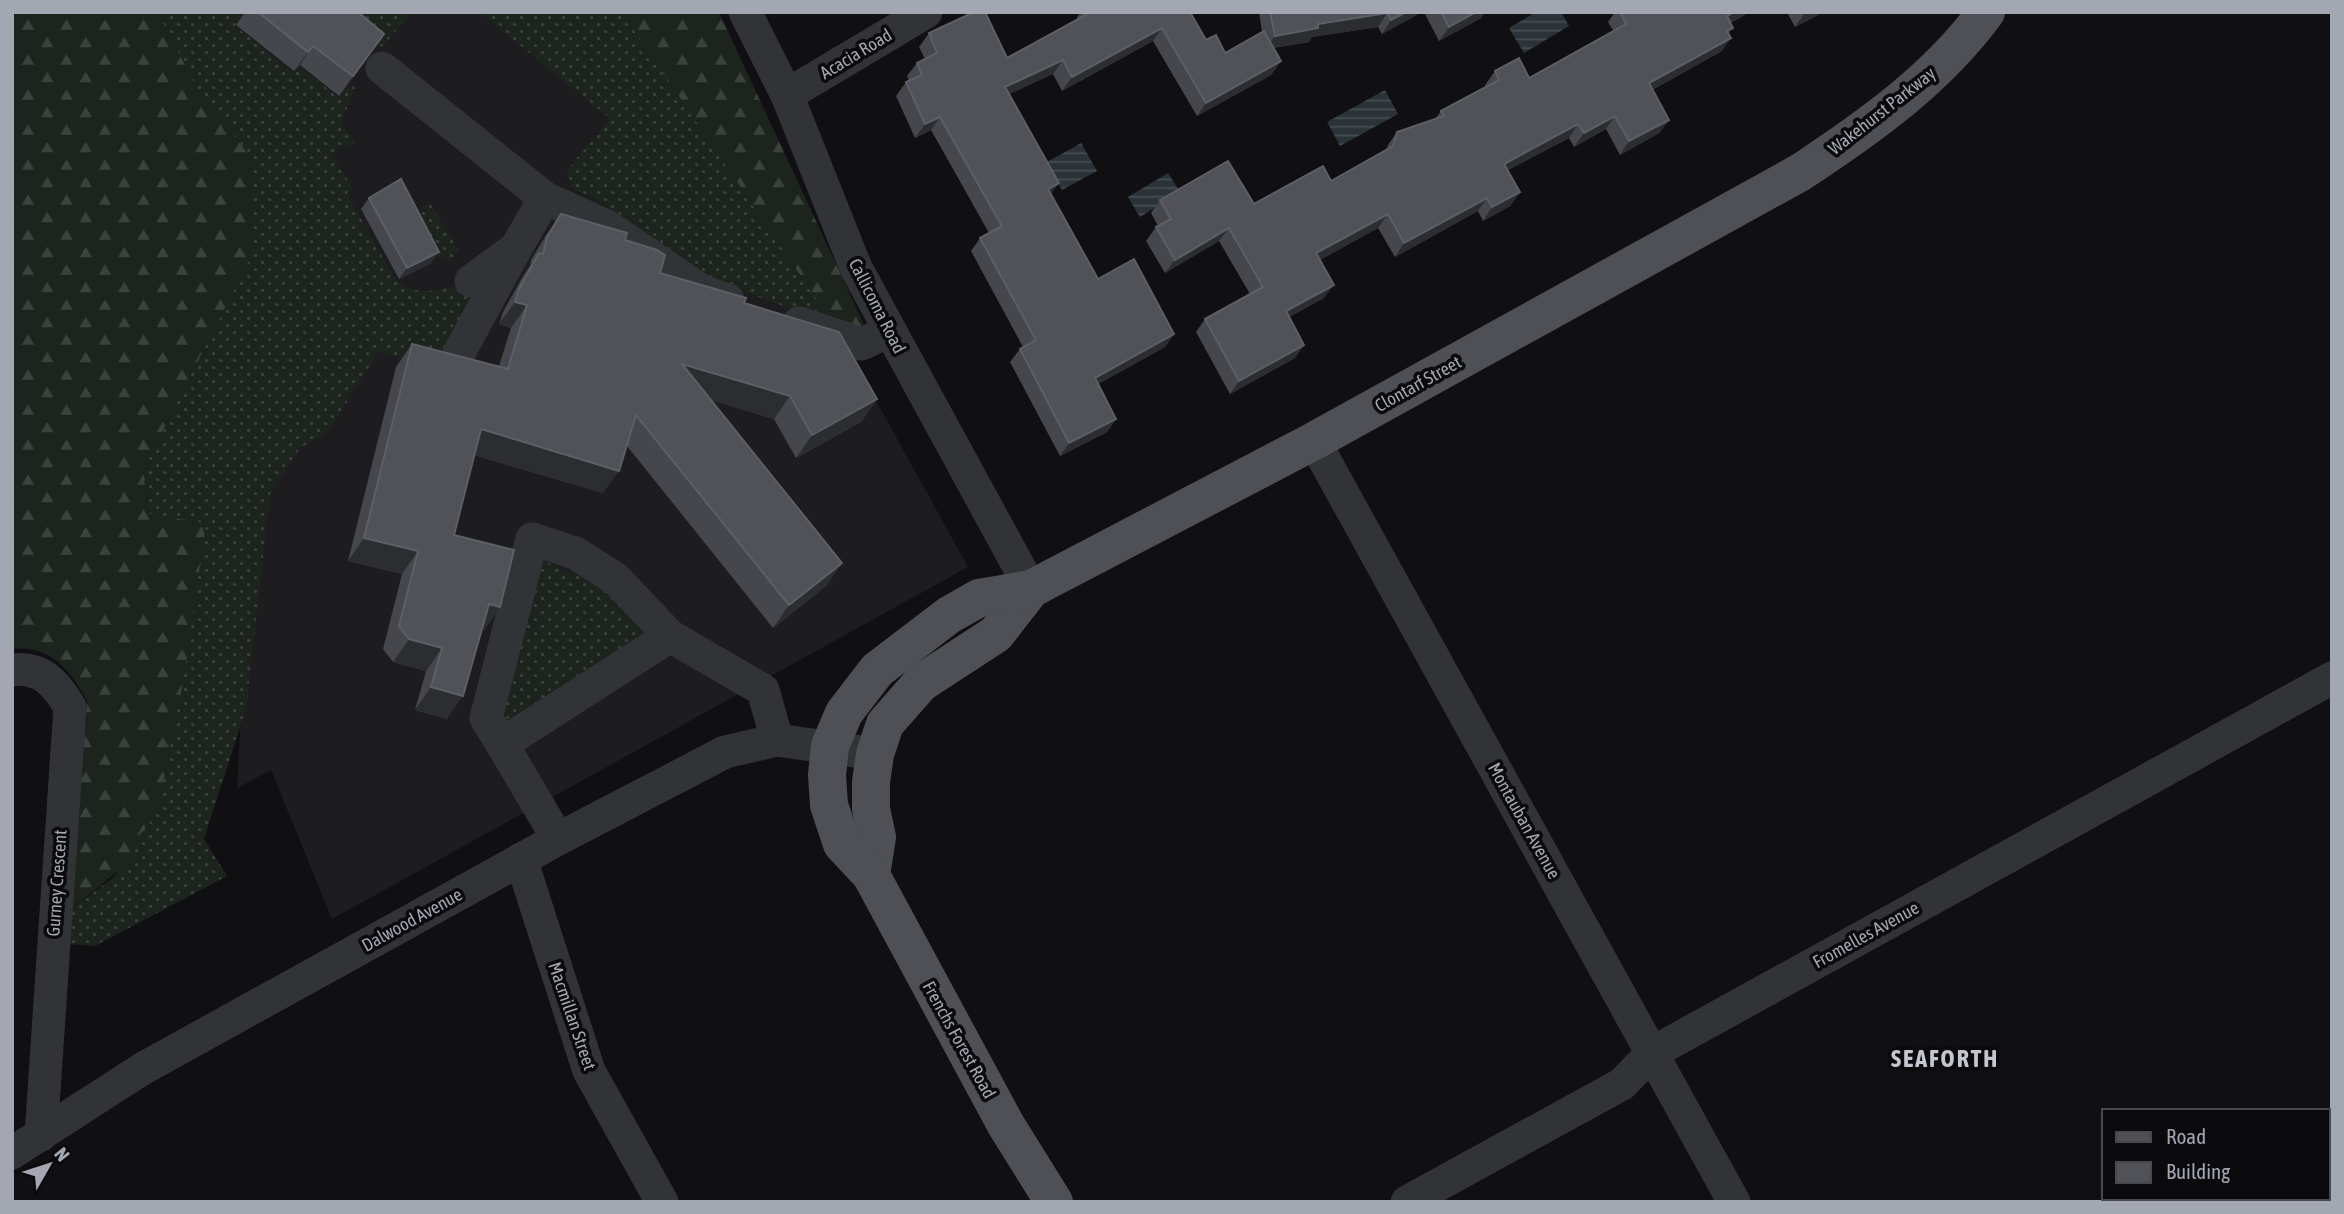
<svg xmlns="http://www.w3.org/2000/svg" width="2344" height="1214" viewBox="0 0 2344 1214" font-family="'Asap Condensed',sans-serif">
<defs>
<pattern id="grass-dots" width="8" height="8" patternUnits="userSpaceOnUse" patternTransform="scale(1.75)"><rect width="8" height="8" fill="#1d241e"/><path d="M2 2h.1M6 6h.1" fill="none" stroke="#3b413c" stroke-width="1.8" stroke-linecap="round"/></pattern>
<pattern id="forest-firs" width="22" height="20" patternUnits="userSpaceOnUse" patternTransform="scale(1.75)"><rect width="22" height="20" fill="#1d241e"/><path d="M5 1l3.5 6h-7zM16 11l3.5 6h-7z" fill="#3b413c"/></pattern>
<pattern id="water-rules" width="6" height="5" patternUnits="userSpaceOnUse" patternTransform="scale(1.75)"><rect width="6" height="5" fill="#2b3339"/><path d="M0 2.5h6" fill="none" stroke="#474e53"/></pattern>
</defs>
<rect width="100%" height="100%" fill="#101012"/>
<path fill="#1d1d1f" d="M132 12H661L968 567 332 919 271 770 237 788 244 660 151 506 204 146Z"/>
<g fill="url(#grass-dots)">
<path d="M158 12H243L235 26 294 73 300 67 339 98 351 85 355 88 341 123 355 142 337 150 334 157 353 189 347 193 392 274C411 299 436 291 463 284 472 282 483 283 491 282L437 360 419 365 379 351 327 434 300 448 270 494 246 709 204 839 227 876 95 946 69 944 70 910 115 876 134 842 157 813 206 523 148 514 143 469 252 254 250 155 198 91Z"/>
<path d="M337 12H412L382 47Z"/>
<path d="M479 12H622L834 325C788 306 738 293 695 268 653 243 620 208 574 189L566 171 609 121 607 116Z"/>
<path d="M430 203 459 251 451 259 441 260 415 211Z"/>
<path d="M546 562 608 588 649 632 510 730 496 715 537 566Z"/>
</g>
<g fill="url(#forest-firs)">
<path d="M12 12H158L198 91 250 155 252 255 143 469 148 514 206 523 184 677 157 814 134 842 133 859 70 910 87 701C70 670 51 645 12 649Z"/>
<path d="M622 12H719L867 331 834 325Z"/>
</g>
<g fill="url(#water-rules)">
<path d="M1536 12H1561L1569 26 1524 53 1509 28Z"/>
<path d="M1385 90 1398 114 1340 146 1327 122Z"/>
<path d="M1081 143 1097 171 1062 190 1047 162Z"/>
<path d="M1168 173 1180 192 1140 217 1128 197Z"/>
</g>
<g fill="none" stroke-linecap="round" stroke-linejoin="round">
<g stroke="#323336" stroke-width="33">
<path d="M745 12 787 95 856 268 1031 589"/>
<path d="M382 68 545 198 607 226 702 291 728 300"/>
<path d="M787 95 926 12"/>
<path d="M471 281 516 248 545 198"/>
<path d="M799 323 862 344 889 331"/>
<path d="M459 353 516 248"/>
<path d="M1314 441 1734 1202"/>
<path d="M12 670C42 666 56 684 70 707L41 1135"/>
<path d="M502 744 486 718 532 539 575 553 616 579 670 636"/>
<path d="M558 839 502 744 670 636 763 690 777 740"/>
<path d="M521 859 589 1071 662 1202"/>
<path d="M12 1153 142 1069 558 839 725 752 777 740 875 754"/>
<path d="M1407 1202 1622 1084 1652 1053 2332 678"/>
<path d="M2327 1202 2332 1194"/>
</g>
<g stroke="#4e5055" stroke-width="38">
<path d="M871 875 877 837 871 809V782L875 754 885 724 921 683 996 634 1031 589"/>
<path d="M1054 1202 1006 1125 871 875 842 844 829 805 827 775 830 746 844 713 877 670 949 615 979 598 1031 589 1314 441 1801 172C1869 127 1937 79 1986 12"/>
</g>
</g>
<g fill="#46474d">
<path d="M245 12H358L384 34 339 96 300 65 294 71 236 25Z"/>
<path d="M1081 12H1190L1206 40 1225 53 1262 32 1259 12H1422L1382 34 1378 27 1312 37 1309 42 1273 48 1281 61 1271 75 1197 116 1153 41 1062 91 1053 74 1009 94 1051 195 1098 279 1174 334 1165 347 1098 384 1116 419 1107 432 1060 456 1010 362 1020 349 1023 347 971 251 980 238 989 233 931 130 915 138 896 96 906 82 909 81 907 76 917 63 925 59 919 47 929 33 1007 58 1078 19 1077 17Z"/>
<path d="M1424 12H1485L1481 18 1439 41Z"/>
<path d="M1615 12H1750L1730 23 1729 34 1722 51 1652 90 1669 120 1659 133 1620 155 1606 129 1574 147 1569 138 1508 170 1520 192 1510 206 1483 221 1478 211 1395 257 1378 228 1320 260 1324 298 1289 317 1304 345 1295 358 1230 394 1196 332 1205 319 1250 294 1219 241 1165 273 1146 241 1156 227 1158 226 1151 213 1160 200 1254 204 1331 181 1386 150 1388 145 1397 132 1435 119 1441 111 1486 87 1485 85 1495 71 1529 78 1614 32 1608 22Z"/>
<path d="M1787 12H1821L1820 14 1795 27Z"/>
<path d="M369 198 431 263 399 279 361 209Z"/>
<path d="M561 214 625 240 660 273 744 303 877 399 861 422 796 458 774 419 711 400 842 563 826 586 773 628 627 446 603 493 474 455 454 535 500 607 484 630 482 629 447 719 415 710 426 671 393 662 383 649 402 574 348 561 396 367 412 344 499 366 511 328 499 324 503 312 523 276 530 266 531 260 545 237Z"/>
</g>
<g fill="#2c2d31">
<path d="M1406 12H1422L1382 34 1391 20Z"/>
<path d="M1476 12H1485L1481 18 1439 41 1449 27Z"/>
<path d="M1734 12H1750L1717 29 1727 16Z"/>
<path d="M1807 12H1821L1820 14 1795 27 1804 14Z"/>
<path d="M1387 13 1378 27 1312 37 1309 42 1265 49 1275 36 1318 24Z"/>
<path d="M1162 28 1153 41 1062 91 1072 77Z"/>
<path d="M1731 38 1722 51 1639 97 1649 83Z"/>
<path d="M313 46 300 65 294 71 308 52Z"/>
<path d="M1063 60 1053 74 995 101 1005 87Z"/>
<path d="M1281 61 1271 75 1197 116 1206 103Z"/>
<path d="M1615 116 1606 129 1574 147 1584 133Z"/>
<path d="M940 117 931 130 915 138 925 124Z"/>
<path d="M1669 120 1659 133 1620 155 1629 141Z"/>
<path d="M1578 124 1569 138 1495 177 1504 164Z"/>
<path d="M1059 183 1049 197 1048 189Z"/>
<path d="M1520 192 1510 206 1483 221 1492 207Z"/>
<path d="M1487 198 1478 211 1395 257 1404 243Z"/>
<path d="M1388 214 1378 228 1307 267 1316 253Z"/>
<path d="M1229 228 1219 241 1165 273 1175 260Z"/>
<path d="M439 252 431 263 399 279 407 268Z"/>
<path d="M1334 285 1324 298 1276 324 1286 311Z"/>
<path d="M515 302 527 305 511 328 499 324Z"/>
<path d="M1174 334 1165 347 1085 391 1095 378Z"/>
<path d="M1304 345 1295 358 1230 394 1239 381Z"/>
<path d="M682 364 790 396 774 419 666 387Z"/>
<path d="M877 399 861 422 796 458 812 435Z"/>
<path d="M1116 419 1107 432 1060 456 1069 443Z"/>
<path d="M481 429 619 471 603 493 465 452Z"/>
<path d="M364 538 418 551 402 574 348 561Z"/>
<path d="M842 563 826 586 773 628 789 605Z"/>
<path d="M489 604 500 607 484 630 473 627Z"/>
<path d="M409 639 442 648 426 671 393 662Z"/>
<path d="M431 687 463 696 447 719 415 710Z"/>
</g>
<g fill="#505258" stroke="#5d5f66" stroke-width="2">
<path d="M258 12H358L384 34 353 76 313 46 308 52Z"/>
<path d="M974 12H985L1007 58 1091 12H1190L1206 40 1216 35 1225 53 1264 31 1281 61 1206 103 1162 28 1072 77 1063 60 1005 87 1059 183 1048 189 1098 279 1134 259 1174 334 1095 378 1116 419 1069 443 1020 349 1036 340 980 238 1002 226 940 117 925 124 906 82 922 75 917 63 937 53 929 33Z"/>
<path d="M1270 12H1406L1391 20 1387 13 1318 24V28L1275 36Z"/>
<path d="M1441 12H1476L1449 27Z"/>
<path d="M1620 12H1734L1727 16 1733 28 1727 31 1731 38 1649 83 1669 120 1629 141 1615 116 1584 133 1578 124 1504 164 1520 192 1492 207 1487 198 1404 243 1388 214 1316 253 1334 285 1286 311 1304 345 1239 381 1205 319 1263 287 1229 228 1175 260 1156 227 1171 219 1160 200 1228 161 1254 204 1323 166 1331 181 1393 146 1397 132 1444 116 1441 111 1499 80 1495 71 1519 58 1529 78 1626 24Z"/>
<path d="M401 179 439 252 407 268 369 198Z"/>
<path d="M561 214 627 233 625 240 657 250 665 255 660 273 746 298 744 303 839 332 877 399 812 435 790 396 682 364 842 563 789 605 636 415 619 471 481 429 454 535 514 550 500 607 489 604 463 696 431 687 442 648 409 639 399 626 418 551 364 538 412 344 508 369 527 305 515 302 519 289 539 253 543 254 547 237Z"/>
</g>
<g text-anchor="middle" stroke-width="7" stroke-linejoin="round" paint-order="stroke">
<g font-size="18" fill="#a2a7b2" stroke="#0b0b0d">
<text transform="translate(856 54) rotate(-31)" y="6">Acacia Road</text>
<text transform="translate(1882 111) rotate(-38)" y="6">Wakehurst Parkway</text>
<text transform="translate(877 306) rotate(63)" y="6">Callicoma Road</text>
<text transform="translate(1418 384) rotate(-29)" y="6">Clontarf Street</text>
<text transform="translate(1524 821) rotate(61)" y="6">Montauban Avenue</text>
<text transform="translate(57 883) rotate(-86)" y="6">Gurney Crescent</text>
<text transform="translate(412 920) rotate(-29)" y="6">Dalwood Avenue</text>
<text transform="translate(1866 935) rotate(-29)" y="6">Fromelles Avenue</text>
<text transform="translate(572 1016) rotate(71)" y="6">Macmillan Street</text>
<text transform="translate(959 1040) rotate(61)" y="6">Frenchs Forest Road</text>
</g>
<g font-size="24" font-weight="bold" letter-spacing="2" fill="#c3c6ce" stroke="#0b0b0d">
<text x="1945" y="1067">SEAFORTH</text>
</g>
</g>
<rect width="2344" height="1214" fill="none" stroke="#a2a7b2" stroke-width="28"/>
<rect x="2102" y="1109" width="228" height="91" fill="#0b0b0d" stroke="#47494f" stroke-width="2"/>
<rect x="2116" y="1132" width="35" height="10" fill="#4e5055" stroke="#47494f" stroke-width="2"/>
<text x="2166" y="1144" font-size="21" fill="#a2a7b2">Road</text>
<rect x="2116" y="1162" width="35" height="21" fill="#505258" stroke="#47494f" stroke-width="2"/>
<text x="2166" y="1179" font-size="21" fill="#a2a7b2">Building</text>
<g transform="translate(49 1165) rotate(51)" stroke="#0b0b0d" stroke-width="5" paint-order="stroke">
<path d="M0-5L12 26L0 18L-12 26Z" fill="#a2a7b2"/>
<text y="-10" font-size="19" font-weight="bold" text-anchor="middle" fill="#a2a7b2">N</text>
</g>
</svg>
